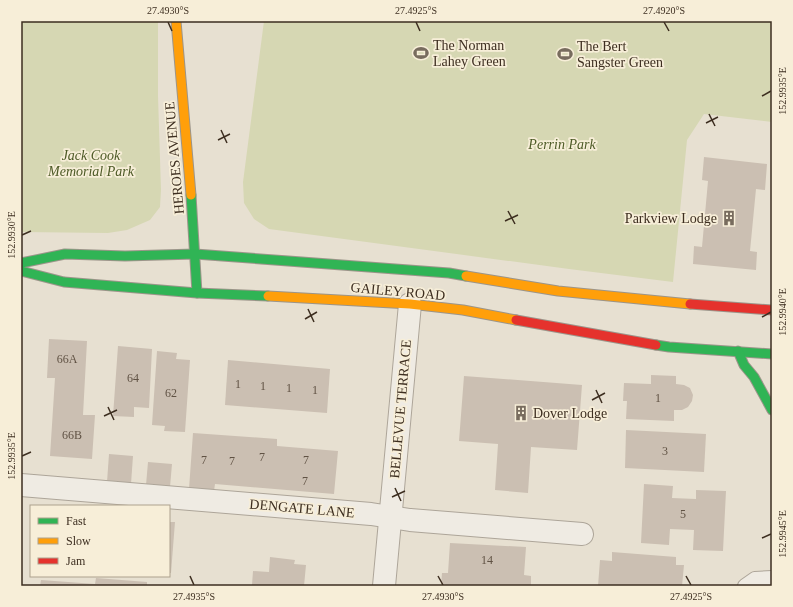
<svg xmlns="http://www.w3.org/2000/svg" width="793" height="607" viewBox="0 0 793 607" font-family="'Times New Roman',serif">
<rect width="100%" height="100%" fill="#e7e0d1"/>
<g fill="#d6d7b3">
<path d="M21 21H158V96L161 190 160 207 150 220 127 230 108 233 21 232Z"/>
<path d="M264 21H772V122L704 114 687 140 673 282 569 269 269 229 254 219 244 203 243 182Z"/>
</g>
<g fill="#cbbfb2">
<path d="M704 157 767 164 765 190 756 189 750 251 757 252 756 270 693 264 694 246 702 247 708 181 702 180Z"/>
<path d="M49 339 87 341 83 415H95L92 459 50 456 55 378H47Z"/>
<path d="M118 346 152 349 149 408 134 407V417L113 416Z"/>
<path d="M157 351 177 353 176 359 190 360 185 432 164 431 165 426 152 425Z"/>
<path d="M228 360 330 369 327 413 225 405Z"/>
<path d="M651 375 676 376V384L684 385 690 388 693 395 692 401 688 407 682 410H674V421L626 419 627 401H623L624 383 651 384Z"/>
<path d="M464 376 582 385 577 450 531 447 528 493 495 490 498 444 459 441Z"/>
<path d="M626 430 706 434 704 472 625 468Z"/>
<path d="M193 433 277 439V446L338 451 334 494 215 484 214 491 189 489Z"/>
<path d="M109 454 133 456 131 484 107 482Z"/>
<path d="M148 462 172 464 170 487 146 485Z"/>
<path d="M644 484 673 486 672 498 696 499V490L726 491 723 551 693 550 694 530 670 529 669 545 641 543Z"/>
<path d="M169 522H175L171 573H169Z"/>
<path d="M450 543 526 547 524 575 531 576V586H441L442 573H448Z"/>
<path d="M612 552 676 557V565H684L682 586H598L600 560 612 561Z"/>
<path d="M270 557 295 560 294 564 306 565 304 586 252 585 253 571 269 572Z"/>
<path d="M96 578 147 582V586H40L41 580 95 584Z"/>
</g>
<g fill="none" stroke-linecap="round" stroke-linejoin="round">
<g stroke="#ada599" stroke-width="16">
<path id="lane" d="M745 586 755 579 772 578"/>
</g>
<g stroke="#ada599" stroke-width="24">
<g id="street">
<path d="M21 485 371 514 410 520 582 534"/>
<path d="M384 586 410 304"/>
</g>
</g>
<g stroke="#9c958a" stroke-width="11">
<g id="fast">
<path d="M191 195 197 293"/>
<path d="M21 263 65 254 125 256 195 254 449 273 466 276"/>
<path d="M21 271 64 282 197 293 268 296"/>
<path d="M656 345 669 347 772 354"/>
<path d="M738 351 744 365 754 377 772 410"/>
</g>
</g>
<g stroke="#9c958a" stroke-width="11">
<g id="slow">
<path d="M176 21 191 195"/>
<path d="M466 276 558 291 690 304"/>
<path d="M268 296 410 304 463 310 516 320"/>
</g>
</g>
<g stroke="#9c958a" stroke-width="11">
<g id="jam">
<path d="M690 304 772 310"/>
<path d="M516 320 656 345"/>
</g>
</g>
<use href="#lane" stroke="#efebe3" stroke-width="14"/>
<use href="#street" stroke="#efebe3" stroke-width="22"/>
<use href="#fast" stroke="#30b455" stroke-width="9"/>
<use href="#slow" stroke="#ff9f0a" stroke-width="9"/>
<use href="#jam" stroke="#e5322d" stroke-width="9"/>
</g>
<path fill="none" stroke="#3d2e20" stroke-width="1.5" d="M168 22 172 31M416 22 420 31M664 22 669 31M762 96 771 91M709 114 715 126M706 123 718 117M221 130 227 143M218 140 230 134M508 211 515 224M505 221 518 215M22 235 31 231M308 309 314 322M762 317 771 312M305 319 317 312M596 390 602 403M592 400 605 393M108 407 114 420M104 416 117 410M22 456 31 452M395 488 401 501M392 497 405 491M762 538 771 534M190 576 194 585M438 576 443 585M686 576 691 585"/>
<defs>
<g id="stadium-bare" transform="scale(1.2)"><path d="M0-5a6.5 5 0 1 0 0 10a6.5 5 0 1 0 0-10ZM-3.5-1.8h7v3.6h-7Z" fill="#786c5e" stroke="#f7eed8" stroke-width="2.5" paint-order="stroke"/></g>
<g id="building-bare" transform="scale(1.2)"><path d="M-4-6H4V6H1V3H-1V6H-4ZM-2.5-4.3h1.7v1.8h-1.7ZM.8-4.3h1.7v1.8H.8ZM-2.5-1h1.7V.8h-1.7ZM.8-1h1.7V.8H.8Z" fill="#786c5e" stroke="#f7eed8" stroke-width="2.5" paint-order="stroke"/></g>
</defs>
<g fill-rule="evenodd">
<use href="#stadium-bare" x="421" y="53"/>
<use href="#stadium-bare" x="565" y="54"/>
<use href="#building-bare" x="729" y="218"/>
<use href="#building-bare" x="521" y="413"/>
</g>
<g text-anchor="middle" stroke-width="3.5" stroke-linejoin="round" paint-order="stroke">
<g font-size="12" fill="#605244">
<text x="67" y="363">66A</text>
<text x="133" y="382">64</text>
<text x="238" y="388">1</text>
<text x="263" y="390">1</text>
<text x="289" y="392">1</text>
<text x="315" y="394">1</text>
<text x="171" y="397">62</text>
<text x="658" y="402">1</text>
<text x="72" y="439">66B</text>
<text x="665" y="455">3</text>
<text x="262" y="461">7</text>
<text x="204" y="464">7</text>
<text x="306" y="464">7</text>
<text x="232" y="465">7</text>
<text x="305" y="485">7</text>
<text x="683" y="518">5</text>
<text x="487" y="564">14</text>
</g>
<g font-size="14" fill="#3d2e20" stroke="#f7eed8" text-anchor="start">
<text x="433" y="50">The Norman<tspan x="433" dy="16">Lahey Green</tspan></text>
<text x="577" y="51">The Bert<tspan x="577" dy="16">Sangster Green</tspan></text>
<text x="717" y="223" text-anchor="end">Parkview Lodge</text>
<text x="533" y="418">Dover Lodge</text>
</g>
<g font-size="14" font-style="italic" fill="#4d5a26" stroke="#f7eed8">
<text x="562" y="149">Perrin Park</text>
<text x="91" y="160">Jack Cook<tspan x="91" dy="16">Memorial Park</tspan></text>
</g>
<g font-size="14" fill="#3d2e20" stroke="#f7eed8">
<text transform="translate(174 158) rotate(-95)" y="5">HEROES AVENUE</text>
<text transform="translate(398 291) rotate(5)" y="5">GAILEY ROAD</text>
<text transform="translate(400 409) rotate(-85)" y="5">BELLEVUE TERRACE</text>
<text transform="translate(302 508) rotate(5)" y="5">DENGATE LANE</text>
</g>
</g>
<rect width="793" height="607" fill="none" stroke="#f7eed8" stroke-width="44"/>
<rect x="30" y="505" width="140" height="72" fill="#f7eed8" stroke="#ada18e"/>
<rect x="38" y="518" width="20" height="6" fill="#30b455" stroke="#ada18e"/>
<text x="66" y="525" font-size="12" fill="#3d2e20">Fast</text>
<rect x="38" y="538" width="20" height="6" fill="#ff9f0a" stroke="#ada18e"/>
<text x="66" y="545" font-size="12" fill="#3d2e20">Slow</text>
<rect x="38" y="558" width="20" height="6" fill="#e5322d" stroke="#ada18e"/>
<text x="66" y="565" font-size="12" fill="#3d2e20">Jam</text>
<rect x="22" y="22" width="749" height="563" fill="none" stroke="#3d2e20" stroke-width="1.5"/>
<g font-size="10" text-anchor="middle" fill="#3d2e20">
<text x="168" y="14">27.4930°S</text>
<text x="416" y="14">27.4925°S</text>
<text x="664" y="14">27.4920°S</text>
<text transform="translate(782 91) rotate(-90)" y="4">152.9935°E</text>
<text transform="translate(11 235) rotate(-90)" y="4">152.9930°E</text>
<text transform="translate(782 312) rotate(-90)" y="4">152.9940°E</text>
<text transform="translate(11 456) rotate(-90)" y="4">152.9935°E</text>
<text transform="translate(782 534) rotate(-90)" y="4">152.9945°E</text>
<text x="194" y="600">27.4935°S</text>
<text x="443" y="600">27.4930°S</text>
<text x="691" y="600">27.4925°S</text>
</g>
</svg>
